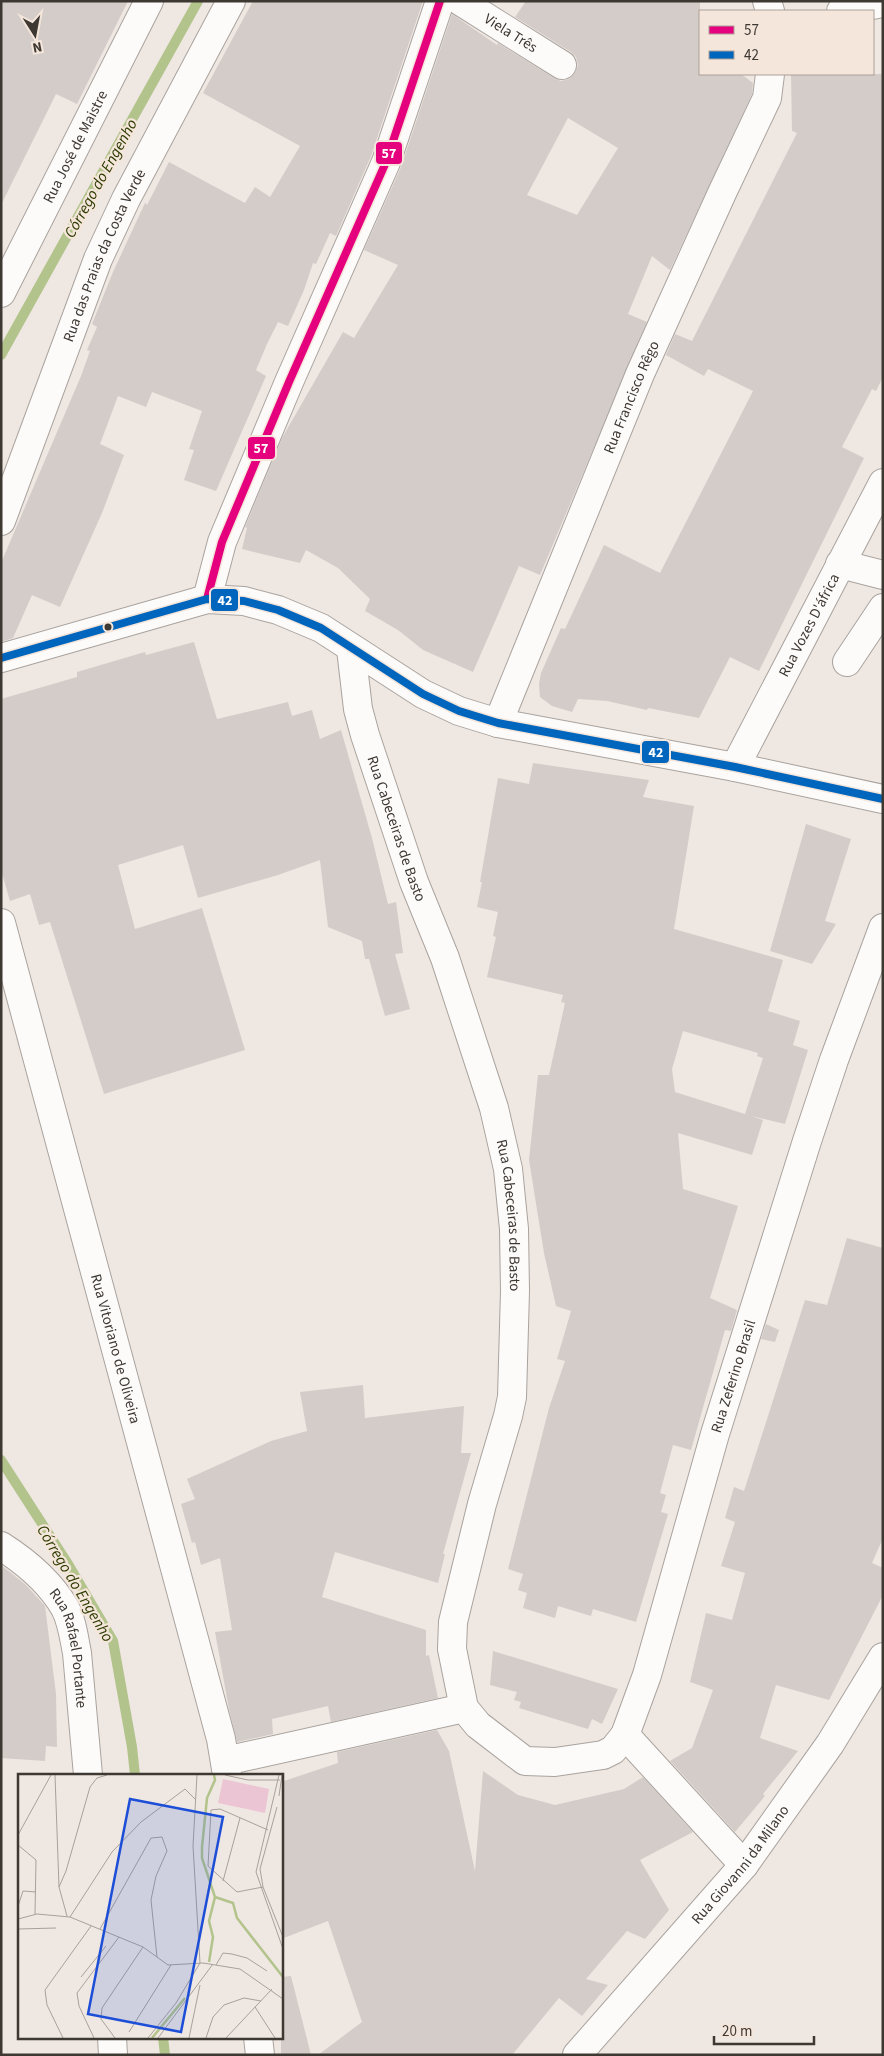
<svg xmlns="http://www.w3.org/2000/svg" width="884" height="2056" viewBox="0 0 884 2056" font-family="'Source Sans 3',sans-serif">
<rect width="100%" height="100%" fill="#efe7e1"/>
<g fill="none" stroke-linecap="round" stroke-linejoin="round">
<g stroke="#b2c38b" stroke-width="10">
<path d="M1 355 198 1"/>
<path d="M1 1460 68 1564 113 1641 132 1747 135 1775"/>
<path d="M163 2037 165 2055"/>
</g>
</g>
<g fill="#d3ccc9" fill-rule="evenodd">
<path d="M1 1H128L77 104 56 94 1 205Z"/>
<path d="M253 1H423L371 156 336 236 330 233 316 264 313 263 304 290 288 326 278 322 267 344 256 370 266 376 216 491 184 480 194 450 189 449 202 411 152 392 146 407 118 396 100 444 124 455 102 513 60 607 32 595 13 638 1 642V563L81 376 90 351 87 350 97 327 92 324 113 272 145 203 147 205 169 162 245 203 255 187 270 197 300 146 203 93Z"/>
<path d="M526 1H700V74H741L753 83 752 94 670 270 652 256 628 314 647 322 540 575 519 566 473 672 423 650 398 630 365 611 370 599 338 568 306 550 300 563 242 549 247 528 245 527 282 438 343 332 354 338 398 265 364 250 401 167 452 14 497 45 498 43 554 78 561 81 569 79 575 73 578 65 576 57 571 52 515 17ZM568 118 618 148 577 215 527 195Z"/>
<path d="M791 74H883V377L876 391 872 389 842 447 864 458 759 671 730 657 699 718 648 708 647 710 607 701 578 699 572 712 552 706 540 697 539 684 541 673 561 628 565 629 604 545 660 573 753 391 708 369 704 376 666 355 675 334 692 341 797 133 792 131Z"/>
<path d="M194 642 217 719 288 702 292 716 312 710 320 739 341 730 372 838 388 904 396 902 403 953 395 954 410 1009 385 1016 369 959H365L362 941 328 927 320 860 278 875 198 898 183 845 118 865 135 929 202 908 245 1050 104 1094 50 922 39 925 30 894 10 901 1 870V699L77 677V672L145 652 146 655Z"/>
<path d="M533 763 649 780 643 797 694 806 674 929 783 960 768 1011 800 1021 793 1045 808 1050 785 1124 751 1116 763 1120 752 1155 678 1133 683 1189 738 1206 710 1298 737 1310 731 1331 725 1330 691 1450 673 1445 660 1493 666 1495 661 1512 668 1514 636 1622 593 1609 591 1616 558 1606 555 1618 523 1608 527 1593 518 1590 523 1574 508 1569 549 1408 565 1361 557 1359 571 1311 556 1306 544 1253 529 1160 538 1075H549L565 1003 561 1002 563 995 487 977 496 937 493 936 498 912 477 907 482 882H480L498 778 529 784ZM683 1031 758 1053 757 1056 763 1058 745 1114 675 1092 672 1069Z"/>
<path d="M806 824 851 839 825 921 836 924 812 964 770 951Z"/>
<path d="M847 1238 883 1248V1538L872 1563 883 1568V1595L829 1700 776 1685 760 1738 798 1751 763 1794 765 1796 735 1832 670 1761 692 1748 713 1690 690 1682 706 1613 732 1620 745 1573 721 1566 735 1522 725 1518 734 1487 744 1491 805 1300 827 1305Z"/>
<path d="M766 1324 779 1330 775 1342 761 1339Z"/>
<path d="M363 1385 365 1418 464 1406 461 1453H471L443 1554H445L438 1583 335 1552 322 1597 426 1630V1656L429 1655 438 1698 331 1722 328 1706 272 1719 273 1734 237 1742 229 1709 215 1632 232 1630 220 1558 201 1565 195 1542 192 1543 181 1504 195 1499 187 1479 271 1441 307 1431 300 1392Z"/>
<path d="M1 1565 26 1585 45 1606 56 1694 57 1747 46 1746 45 1761 1 1758Z"/>
<path d="M493 1651 618 1689 602 1724 592 1719 588 1729 519 1708 521 1702 514 1700 517 1692 490 1685Z"/>
<path d="M437 1730 449 1751 475 1871 483 1771 518 1795 555 1805 624 1789 643 1777 693 1832 640 1860 669 1910 645 1939 627 1931 586 1979 608 1985 582 2016 559 1998 512 2055H318L362 2022 328 1921 281 1939V1782L338 1763 337 1752Z"/>
<path d="M291 1976 311 2055H281V1977Z"/>
</g>
<g fill="none" stroke-linecap="round" stroke-linejoin="round">
<g stroke="#a9a39e" stroke-width="30">
<g id="minor">
<path id="s1" d="M460 1 562 65"/>
<path d="M767 1 770 11"/>
<path d="M841 11 883 3"/>
<path id="s2" d="M1 293 149 1"/>
<path id="s3" d="M1 521 98 259 126 199 231 1"/>
<path d="M840 564 883 575"/>
<path d="M207 599 222 542 289 382 386 162 440 1"/>
<path id="s4" d="M351 649 358 709 365 735 414 882 445 958 494 1108 508 1169 514 1229 515 1291 512 1397 508 1416 482 1504 453 1622 452 1649 464 1708 478 1725 525 1761 555 1762 603 1755 613 1750 625 1735 647 1675 715 1434 807 1141 834 1060 883 928"/>
<path d="M847 662 883 608"/>
<path id="s5" d="M498 723 640 374 722 193 767 98 770 74"/>
<path id="s6" d="M735 767 883 483"/>
<path id="s7" d="M1 923 221 1739 227 1775"/>
<path id="s8" d="M1 1546C26 1562 50 1582 65 1608 72 1621 74 1638 77 1653L88 1775"/>
<path d="M625 1735 744 1865"/>
<path d="M225 1761 464 1708"/>
<path d="M112 2037 113 2055"/>
<path d="M258 2037 260 2055"/>
<path id="s9" d="M577 2055 744 1865 830 1744 883 1657"/>
</g>
</g>
<g stroke="#a9a39e" stroke-width="30">
<path id="major" d="M1 658 207 599 244 601 278 610 321 628 423 694 459 711 498 723 735 767 883 799"/>
</g>
<use href="#minor" stroke="#fdfbfa" stroke-width="28"/>
<use href="#major" stroke="#fdfbfa" stroke-width="28"/>
<g stroke="#f5e6db" stroke-width="11">
<path id="bus-1" d="M207 599 222 542 289 382 386 162 440 1"/>
</g>
<g stroke="#f5e6db" stroke-width="11">
<path id="bus-2" d="M1 658 207 599 244 601 278 610 321 628 423 694 459 711 498 723 735 767 883 799"/>
</g>
<use href="#bus-1" stroke="#e5007d" stroke-width="8"/>
<use href="#bus-2" stroke="#0065bd" stroke-width="8"/>
</g>
<circle fill="#3e3833" stroke="#f5e6db" stroke-width="2" cx="108" cy="627" r="4.5"/>
<g text-anchor="middle" stroke-width="4.5" stroke-linejoin="round" paint-order="stroke">
<g font-size="15" fill="#3e3833" stroke="#f5e6db">
<text dy="5" stroke="none"><textPath href="#s1" startOffset="60">Viela Três</textPath></text>
<text dy="5" stroke="none"><textPath href="#s2" startOffset="164">Rua José de Maistre</textPath></text>
<text dy="5" stroke="none"><textPath href="#s3" startOffset="285">Rua das Praias da Costa Verde</textPath></text>
<text dy="5" stroke="none"><textPath href="#s5" startOffset="352">Rua Francisco Rêgo</textPath></text>
<text dy="5" stroke="none"><textPath href="#s6" startOffset="160">Rua Vozes D'áfrica</textPath></text>
<text dy="5" stroke="none"><textPath href="#s4" startOffset="186">Rua Cabeceiras de Basto</textPath></text>
<text dy="5" stroke="none"><textPath href="#s4" startOffset="591">Rua Cabeceiras de Basto</textPath></text>
<text dy="5" stroke="none"><textPath href="#s7" startOffset="441">Rua Vitoriano de Oliveira</textPath></text>
<text dy="5" stroke="none"><textPath href="#s4" startOffset="1658">Rua Zeferino Brasil</textPath></text>
<text dy="5" stroke="none"><textPath href="#s8" startOffset="130">Rua Rafael Portante</textPath></text>
<text dy="5" stroke="none"><textPath href="#s9" startOffset="251">Rua Giovanni da Milano</textPath></text>
</g>
<g font-size="16" font-style="italic" fill="#2b3b00" stroke="#f5e6db">
<text transform="translate(100 178) rotate(-61)" y="6">Córrego do Engenho</text>
<text transform="translate(76 1583) rotate(59)" y="6">Córrego do Engenho</text>
</g>
</g>
<g transform="translate(18 1774)">
<rect width="265" height="265" fill="#efe7e1"/>
<path d="M205 5 251 15 247 39 200 29Z" fill="#ecc5d4"/>
<path fill="none" stroke="#b2c38b" stroke-width="2.5" d="M197 123 215 129 219 144 265 203M191 188 195 163 191 147 197 123 184 84V73L189 24 197 6 196 1M134 264 167 224"/>
<path fill="none" stroke="#a8a19b" stroke-width="1" d="M37 1 41 113 49 142M207 1 230 6H262M261 1 238 98 265 175M261 22 264 1M259 33 242 95 245 113 265 163M0 61 33 1M0 71 18 86 17 140M205 107 222 44M41 113 48 97 72 13 79 4 89 1M245 113 219 118 190 92 193 36 202 35 250 56M0 132 5 117 18 118M52 143 94 78 123 48 167 15 178 26M0 145 19 140 52 143 125 173 150 191 185 189 222 195 265 225M0 155 38 154M82 155 133 64 144 63 149 77 138 102 133 126 139 183M198 191 205 179 214 180 229 184 249 197M63 203 88 172M237 233 257 264M111 258 153 191M45 264 29 231 27 216 73 152M76 264 61 232 59 219 101 163M97 264 83 245 84 234 125 173M130 264 158 229 182 189 175 72 179 1M140 264 195 190M171 264 182 211M188 264 195 243 206 231 226 224 243 227M208 264 254 215"/>
<path fill="#1d4ed8" fill-opacity="0.15" stroke="#1d4ed8" stroke-width="2.5" d="M112 25 205 43 163 258 70 240Z"/>
<rect width="265" height="265" fill="none" stroke="#3e3833" stroke-width="2.5"/>
</g>
<g stroke="#f5e6db" stroke-width="2">
<rect x="375" y="141" width="28" height="24" rx="5" fill="#e5007d"/>
<rect x="247" y="436" width="29" height="24" rx="5" fill="#e5007d"/>
<rect x="210" y="588" width="29" height="24" rx="5" fill="#0065bd"/>
<rect x="641" y="740" width="29" height="24" rx="5" fill="#0065bd"/>
</g>
<g font-size="14" text-anchor="middle" font-weight="bold" fill="#fff">
<text x="389" y="158">57</text>
<text x="261" y="453">57</text>
<text x="225" y="605">42</text>
<text x="656" y="757">42</text>
</g>
<rect width="884" height="2056" fill="none" stroke="#3e3833" stroke-width="5"/>
<rect x="699" y="10" width="175" height="65" fill="#f5e6db" stroke="#aca098"/>
<rect x="709" y="26" width="25" height="8" fill="#e5007d" stroke="#aca098"/>
<text x="744" y="35" font-size="15" fill="#3e3833">57</text>
<rect x="709" y="51" width="25" height="8" fill="#0065bd" stroke="#aca098"/>
<text x="744" y="60" font-size="15" fill="#3e3833">42</text>
<g transform="translate(35 35) rotate(169)" stroke="#f5e6db" stroke-width="4" paint-order="stroke">
<path d="M0-4L9 19L0 12L-9 19Z" fill="#3e3833"/>
<text y="-8" font-size="14" font-weight="bold" text-anchor="middle" fill="#3e3833">N</text>
</g>
<path d="M714 2036v8h100v-8" fill="none" stroke="#3e3833" stroke-width="2.5"/>
<text x="722" y="2036" font-size="15" fill="#3e3833" stroke="#f5e6db" stroke-width="4" paint-order="stroke">20 m</text>
</svg>
